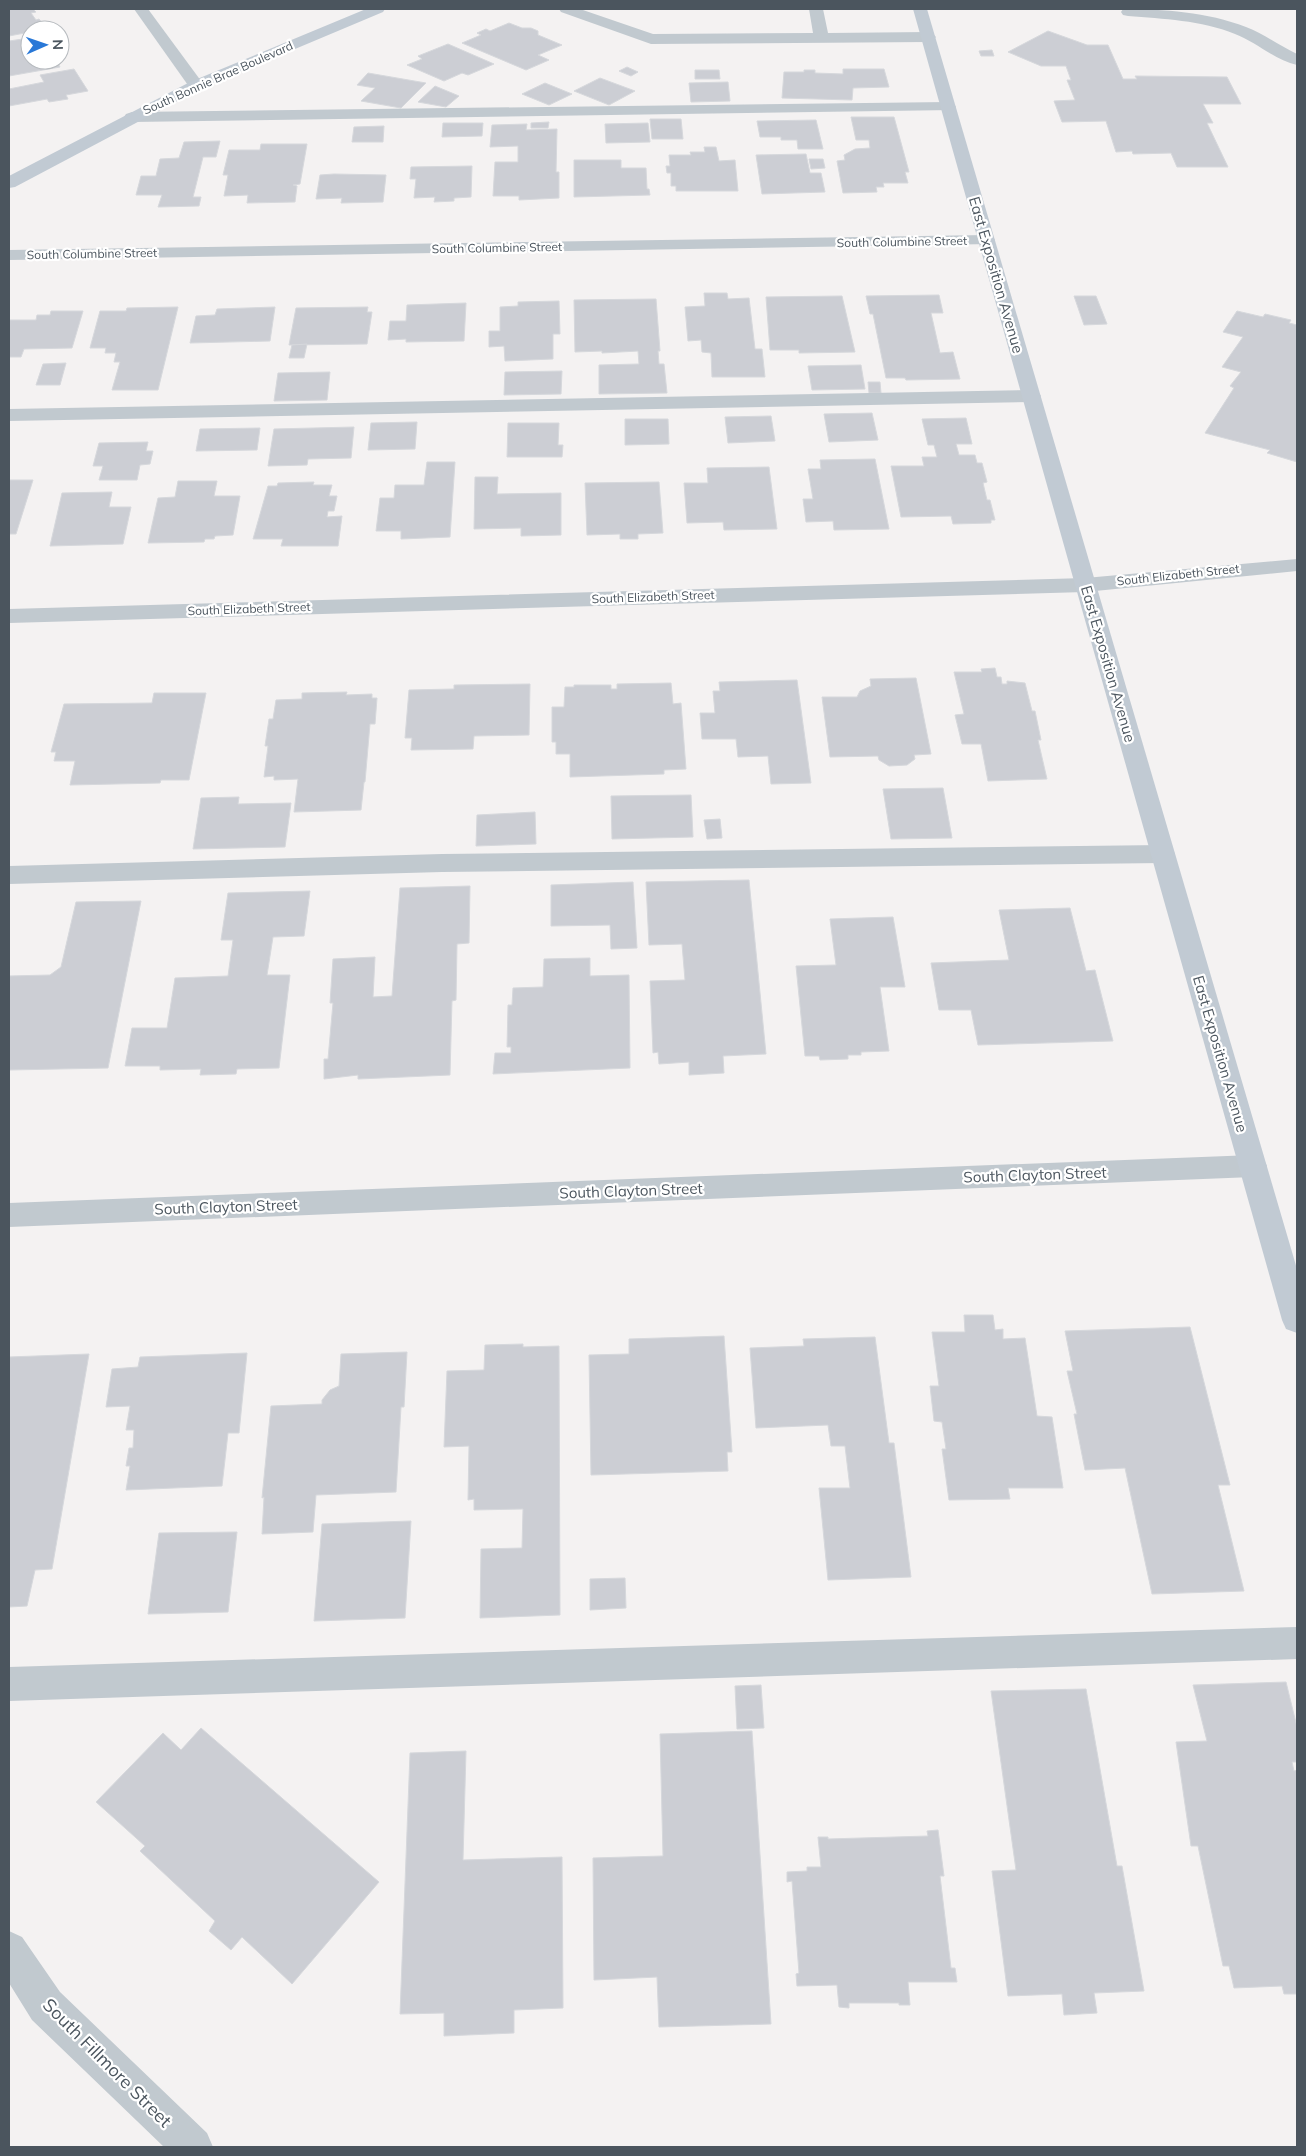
<svg xmlns="http://www.w3.org/2000/svg" width="1306" height="2156" viewBox="0 0 1306 2156" font-family="Mulish,sans-serif">
<rect width="100%" height="100%" fill="#f4f2f2"/>
<g fill="#ccced4" stroke="#d6d8dc">
<path d="M9 9H33L36 12 31 13 36 20 39 19 47 29 30 30V32L9 36Z"/>
<path d="M509 23 522 28H531L538 31V35L562 45 538 55 549 60 526 70 462 43 481 35 477 33 486 29 490 31Z"/>
<path d="M1048 31 1087 45H1108L1123 79H1137L1135 76 1227 77 1241 104H1203L1213 123H1207L1228 167H1177L1171 153 1133 154 1132 151 1116 152 1106 121 1062 122 1054 101 1075 100 1067 80H1071L1066 66H1041L1008 52Z"/>
<path d="M30 38V60H56L60 67 9 76V41Z"/>
<path d="M448 44 494 64 468 75 462 73 444 81 407 65 422 59 418 56Z"/>
<path d="M992 50 994 56H981L979 51Z"/>
<path d="M627 67 638 72 631 76 619 71Z"/>
<path d="M74 69 88 91 66 95 68 99 49 102 47 99 9 106V89L44 82 40 75Z"/>
<path d="M843 69H884L889 87 853 88 852 100 782 98 784 72H804V70H815V73L843 74Z"/>
<path d="M695 70H719L720 79H695Z"/>
<path d="M368 73 426 83 401 108 361 101 375 88 357 85Z"/>
<path d="M600 78 635 91 609 105 574 91Z"/>
<path d="M728 82 730 101 691 102 689 83Z"/>
<path d="M545 83 572 94 549 105 522 94Z"/>
<path d="M435 86 459 96 446 107 418 102Z"/>
<path d="M851 117H894L909 172H905L908 183H883L884 187H876L877 192 843 193 837 161 845 160 844 155 855 149 870 148 869 140H856Z"/>
<path d="M650 119H681L683 139H652Z"/>
<path d="M816 120 823 149H798L797 140H781V137H760L757 121Z"/>
<path d="M549 122 548 128H531V123Z"/>
<path d="M443 123H483L482 136 442 137Z"/>
<path d="M648 123 650 142 606 143 605 124Z"/>
<path d="M527 124 526 130 557 129 556 172H559V198L519 200V196H493L495 162H518V146L490 147 492 125Z"/>
<path d="M384 126 383 142H352L354 127Z"/>
<path d="M220 141 216 157H203L193 197H201L199 206 158 207 162 195H136L141 176H156L160 159 179 158 184 142Z"/>
<path d="M261 144H307L300 184 293 185 297 186 295 202 247 203 248 195 224 196 228 175H223L229 150H260Z"/>
<path d="M704 147H716L719 161 735 160 738 191H676V186H671V173H667L666 166H670L669 155H691L690 152H705Z"/>
<path d="M806 154 810 173H821L825 192 762 194 756 155Z"/>
<path d="M809 159H823L825 168 811 169Z"/>
<path d="M574 160H621V168H646L647 189H649L650 195 574 197Z"/>
<path d="M472 166 471 197 454 198V201L434 202 435 197 414 198 416 179H410L411 167Z"/>
<path d="M334 174 386 175 383 202 341 203 342 198 316 199 320 175Z"/>
<path d="M704 293H727L728 299 749 298 755 349H762L765 377H712L711 353 702 352 701 340 688 341 685 307 705 306Z"/>
<path d="M939 295 943 313H931L940 353 953 352 960 379 906 380 905 378H886L873 314H870L866 296Z"/>
<path d="M842 296 855 352 799 353V350H770L766 297Z"/>
<path d="M1074 296H1096L1107 324 1084 325Z"/>
<path d="M656 299 660 351H658L659 364H664L667 393 599 394V365L639 364 638 351 602 353V351L575 352 574 300Z"/>
<path d="M559 301 560 334H553V359L505 361 504 346 489 347V331H500V307L518 306V302Z"/>
<path d="M466 303 464 341 406 342V339L388 340 390 321H406L407 305Z"/>
<path d="M178 307 158 390H112L120 362H114L116 353H105L106 348H90L100 311H126L127 308Z"/>
<path d="M275 307 270 341 190 343 196 316 215 315 217 309Z"/>
<path d="M368 307 367 312H372L367 344 289 345 296 308Z"/>
<path d="M51 311H83L72 348 24 349 21 357H9V320H36L37 315H50Z"/>
<path d="M1237 311 1263 317 1265 314 1291 320 1289 323 1297 325V462L1267 453 1270 450 1205 433 1234 388 1230 386 1241 372 1222 367 1243 337 1223 332Z"/>
<path d="M307 344 304 358H289L292 345Z"/>
<path d="M66 363 60 385H36L43 364Z"/>
<path d="M861 365 865 389 812 390 808 366Z"/>
<path d="M562 371 561 394 504 395 505 372Z"/>
<path d="M330 372 327 400 274 401 278 373Z"/>
<path d="M868 382H880L881 393H869Z"/>
<path d="M872 413 878 440 829 442 824 414Z"/>
<path d="M771 416 775 441 728 443 725 417Z"/>
<path d="M966 418 972 444H956L959 455H975L977 463H982L987 482 983 483 987 500H990L995 520H991V523L953 524 951 516 901 517 891 466H924L922 457H937L934 445H928L922 419Z"/>
<path d="M625 419H668L669 444 625 445Z"/>
<path d="M417 422 415 449 368 450 371 423Z"/>
<path d="M508 423H559L558 445H563L562 457H507Z"/>
<path d="M354 427 351 458 308 459 307 465 268 466 274 429Z"/>
<path d="M260 428 257 450 196 451 200 429Z"/>
<path d="M148 442 146 451H153L150 464 140 465 137 480H99L103 466H93L99 443Z"/>
<path d="M875 459 889 529 834 530 833 521 806 522 803 499H813L808 469H821L820 460Z"/>
<path d="M427 462H455L450 537 401 539V531H376L380 498H394L395 485H424Z"/>
<path d="M769 467 777 529 724 530 723 522 687 523 684 483H708L707 468Z"/>
<path d="M475 477H498L497 494 561 493V535L521 536V528L474 529Z"/>
<path d="M9 480H33L16 534H9Z"/>
<path d="M178 481H217L214 496H240L233 535 215 536 214 539H205L204 542 148 543 158 498 175 497Z"/>
<path d="M314 482 313 485H332L329 496H337L334 511H328L327 517 342 516 338 546H281L283 539H253L268 486H277L278 483Z"/>
<path d="M659 482 663 533 638 534V539H620V534L587 535 585 483Z"/>
<path d="M112 492 109 507H131L123 544 50 546 62 493Z"/>
<path d="M995 668 997 677H1001L1002 684H1007V681L1025 683 1032 711H1035L1041 740H1038L1047 779 988 781 981 744H962L955 715 964 714 954 672H982L981 669Z"/>
<path d="M916 678 931 754 914 755 915 759 907 765 889 766 879 760 878 756 830 757 822 697H857L860 691 871 686 870 679Z"/>
<path d="M797 680 811 783 771 784 768 756 738 757 736 739H702L700 713H715L713 691H720L719 682Z"/>
<path d="M671 683 673 704 681 703 686 769 664 770V774L570 777V754H556V742H552V707H564L565 687H574V685H611V689H617V684Z"/>
<path d="M530 684 529 735 474 736 473 749 411 750 412 738H405L409 690 454 689V685Z"/>
<path d="M347 692 346 695 372 694V698H377L375 724H370L365 782H364L361 810 294 812 298 779 274 780V776L264 777 268 746H265L269 719H273L276 700 302 699V693Z"/>
<path d="M154 693H206L189 780H161L160 783 70 785 75 761H54L56 752H51L64 704 152 703Z"/>
<path d="M943 788 952 838 891 839 883 789Z"/>
<path d="M691 795 693 837 612 839 611 796Z"/>
<path d="M239 797 238 804 291 803 285 847 193 849 201 798Z"/>
<path d="M535 812 536 844 476 846 477 815Z"/>
<path d="M720 819 722 838 707 839 704 820Z"/>
<path d="M749 880 766 1054 723 1056 724 1073 689 1075V1062L659 1064 658 1052 653 1053 650 981 685 980 682 944 649 945 646 882Z"/>
<path d="M633 882 637 948 611 949 610 925 551 926V885Z"/>
<path d="M470 886 469 943 457 944 456 1000 452 1001 450 1075 358 1079V1075L324 1079V1059H328L333 1003H330L333 959 375 957 373 997 392 996 400 888Z"/>
<path d="M310 891 304 936 273 937 267 975H290L279 1068 237 1069 236 1074 200 1075 201 1069 160 1070V1066H125L132 1028H167L175 978 228 976 233 940H221L228 893Z"/>
<path d="M141 901 108 1068 9 1070V976L50 975 61 967 76 902Z"/>
<path d="M1070 908 1086 971 1095 970 1113 1041 978 1045 971 1010H939L931 963 1009 960 999 910Z"/>
<path d="M893 917 905 987H880L889 1051 861 1052V1055H848V1059L820 1060 819 1056H805L796 966 836 965 830 919Z"/>
<path d="M590 958V976L629 975 630 1068 493 1074 495 1053H511V1047H507L508 1005H512L513 988 543 987 544 959Z"/>
<path d="M964 1315H993L995 1330 1003 1329V1339L1025 1338 1037 1416 1052 1417 1063 1488H1008L1010 1499 949 1500 942 1449H946L942 1422 934 1421 930 1386H939L932 1332H965Z"/>
<path d="M1190 1327 1230 1485H1218L1244 1591 1152 1594 1125 1468 1085 1470 1074 1414H1077L1067 1371H1073L1065 1331Z"/>
<path d="M724 1336 732 1452H727L728 1471 591 1475 589 1355 629 1354V1339Z"/>
<path d="M875 1337 889 1443H894L911 1577 828 1580 819 1488H850L845 1446H831L828 1425 756 1428 750 1348 804 1346 803 1339Z"/>
<path d="M523 1344V1347L559 1346 560 1615 480 1618 481 1549 522 1548 523 1509 474 1510V1499L468 1500 469 1446 444 1447 447 1371 484 1370 485 1345Z"/>
<path d="M407 1352 404 1407H401L396 1492 316 1495 313 1532 262 1534 264 1497 262 1498 271 1406 322 1404V1400L330 1390 339 1386 341 1354Z"/>
<path d="M247 1353 239 1433H228L222 1486 126 1490 130 1466H126L129 1448H133L134 1430H126L130 1406 106 1407 112 1369 138 1367 140 1357Z"/>
<path d="M89 1354 52 1569 35 1570 27 1606 9 1607V1357Z"/>
<path d="M411 1521 405 1618 314 1621 322 1524Z"/>
<path d="M237 1532 228 1612 148 1614 159 1533Z"/>
<path d="M625 1578 626 1608 590 1610V1579Z"/>
<path d="M1286 1682 1297 1727V1762H1292L1294 1771 1297 1770V1994H1284L1282 1986 1234 1988 1229 1966H1223L1198 1846H1191L1176 1742 1207 1741 1193 1685Z"/>
<path d="M761 1685 764 1728 737 1729 735 1686Z"/>
<path d="M1086 1689 1117 1866H1122L1144 1991 1094 1993 1097 2013 1064 2015 1062 1994 1008 1996 992 1871 1016 1870 991 1691Z"/>
<path d="M201 1728 379 1882 292 1984 242 1937 231 1950 209 1931 215 1921 140 1851 145 1846 96 1802 163 1733 181 1750Z"/>
<path d="M752 1731 771 2024 659 2027 657 1977 594 1980 593 1858 663 1856 660 1734Z"/>
<path d="M466 1751 463 1860 562 1857 563 2008 514 2010V2033L444 2036V2013L400 2014 410 1753Z"/>
<path d="M938 1830 944 1876H940L951 1968H955L957 1982H908L910 2005H899V2003H849V2008L839 2007 837 1985 797 1986 796 1974 799 1973 792 1881 787 1882V1872L807 1871V1867H821L818 1837H828V1839L928 1836 927 1831Z"/>
</g>
<g fill="none" stroke-linecap="round" stroke-linejoin="round">
<g fill="#c1c9cf" fill-rule="evenodd">
<path d="M559 9H580L653 34 813 33 809 9H823L828 33 928 32 933 34 936 37 933 40 928 42 651 44 561 12Z"/>
<path d="M1123 9C1164 9 1207 12 1246 27 1264 34 1280 46 1297 54V65C1275 60 1256 42 1235 34 1201 20 1163 19 1128 16L1123 15 1121 12Z"/>
<path d="M948 102 954 104 956 107 954 110 132 122 126 120 124 117 126 114 132 112Z"/>
<path d="M1031 390 1038 392 1041 396 1038 400 1031 402 9 421V409Z"/>
<path d="M1163 845 1172 848 1175 854 1172 860 1163 863 442 872 9 884V866L442 854Z"/>
<path d="M1297 1627V1659L9 1701V1667Z"/>
</g>
<g fill="#c1c9cf" fill-rule="evenodd">
<path d="M134 9H148L204 85 202 88H190Z"/>
<path d="M986 235 992 236 995 240 992 244 9 260V250Z"/>
<path d="M1297 559V571L1085 592 9 623V609L1085 578Z"/>
<path d="M1253 1155 1263 1158 1267 1166 1263 1174 1253 1177 9 1227V1203Z"/>
<path d="M9 1931 22 1937 60 1992 207 2133 213 2147H164L32 2020 9 1983Z"/>
</g>
<g fill="#c1cad3" fill-rule="evenodd">
<path d="M366 9H385L383 12 202 88 15 187 9 188V176L190 82Z"/>
<path d="M913 9H927L1297 1269V1333L1286 1329 1282 1320Z"/>
</g>
</g>
<g text-anchor="middle" stroke-width="4.5" stroke-linejoin="round" paint-order="stroke">
<g font-size="12" fill="#4b555e" stroke="#fff">
<text transform="translate(218 78) rotate(-24)" y="4">South Bonnie Brae Boulevard</text>
<text transform="translate(902 242) rotate(-1)" y="4">South Columbine Street</text>
<text transform="translate(497 248) rotate(-1)" y="4">South Columbine Street</text>
<text transform="translate(92 254) rotate(-1)" y="4">South Columbine Street</text>
<text transform="translate(1178 575) rotate(-6)" y="4">South Elizabeth Street</text>
<text transform="translate(653 597) rotate(-2)" y="4">South Elizabeth Street</text>
<text transform="translate(249 609) rotate(-2)" y="4">South Elizabeth Street</text>
</g>
<g font-size="15" fill="#4b555e" stroke="#fff">
<text transform="translate(996 275) rotate(74)" y="5">East Exposition Avenue</text>
<text transform="translate(1108 664) rotate(74)" y="5">East Exposition Avenue</text>
<text transform="translate(1220 1054) rotate(74)" y="5">East Exposition Avenue</text>
<text transform="translate(1035 1175) rotate(-2)" y="5">South Clayton Street</text>
<text transform="translate(631 1191) rotate(-2)" y="5">South Clayton Street</text>
<text transform="translate(226 1207) rotate(-2)" y="5">South Clayton Street</text>
</g>
<g font-size="18" fill="#4b555e" stroke="#fff">
<text transform="translate(107 2063) rotate(45)" y="6">South Fillmore Street</text>
</g>
</g>
<rect width="1306" height="2156" fill="none" stroke="#4b555e" stroke-width="20"/>
<g transform="translate(45 45) rotate(88)"><circle r="24" fill="#ffffff" stroke="#b7bbbf"/>
<path d="M0-4L9 19L0 12L-9 19Z" fill="#2978d7"/>
<text y="-8" font-size="14" font-weight="bold" text-anchor="middle" fill="#4b555e">N</text>
</g>
</svg>
